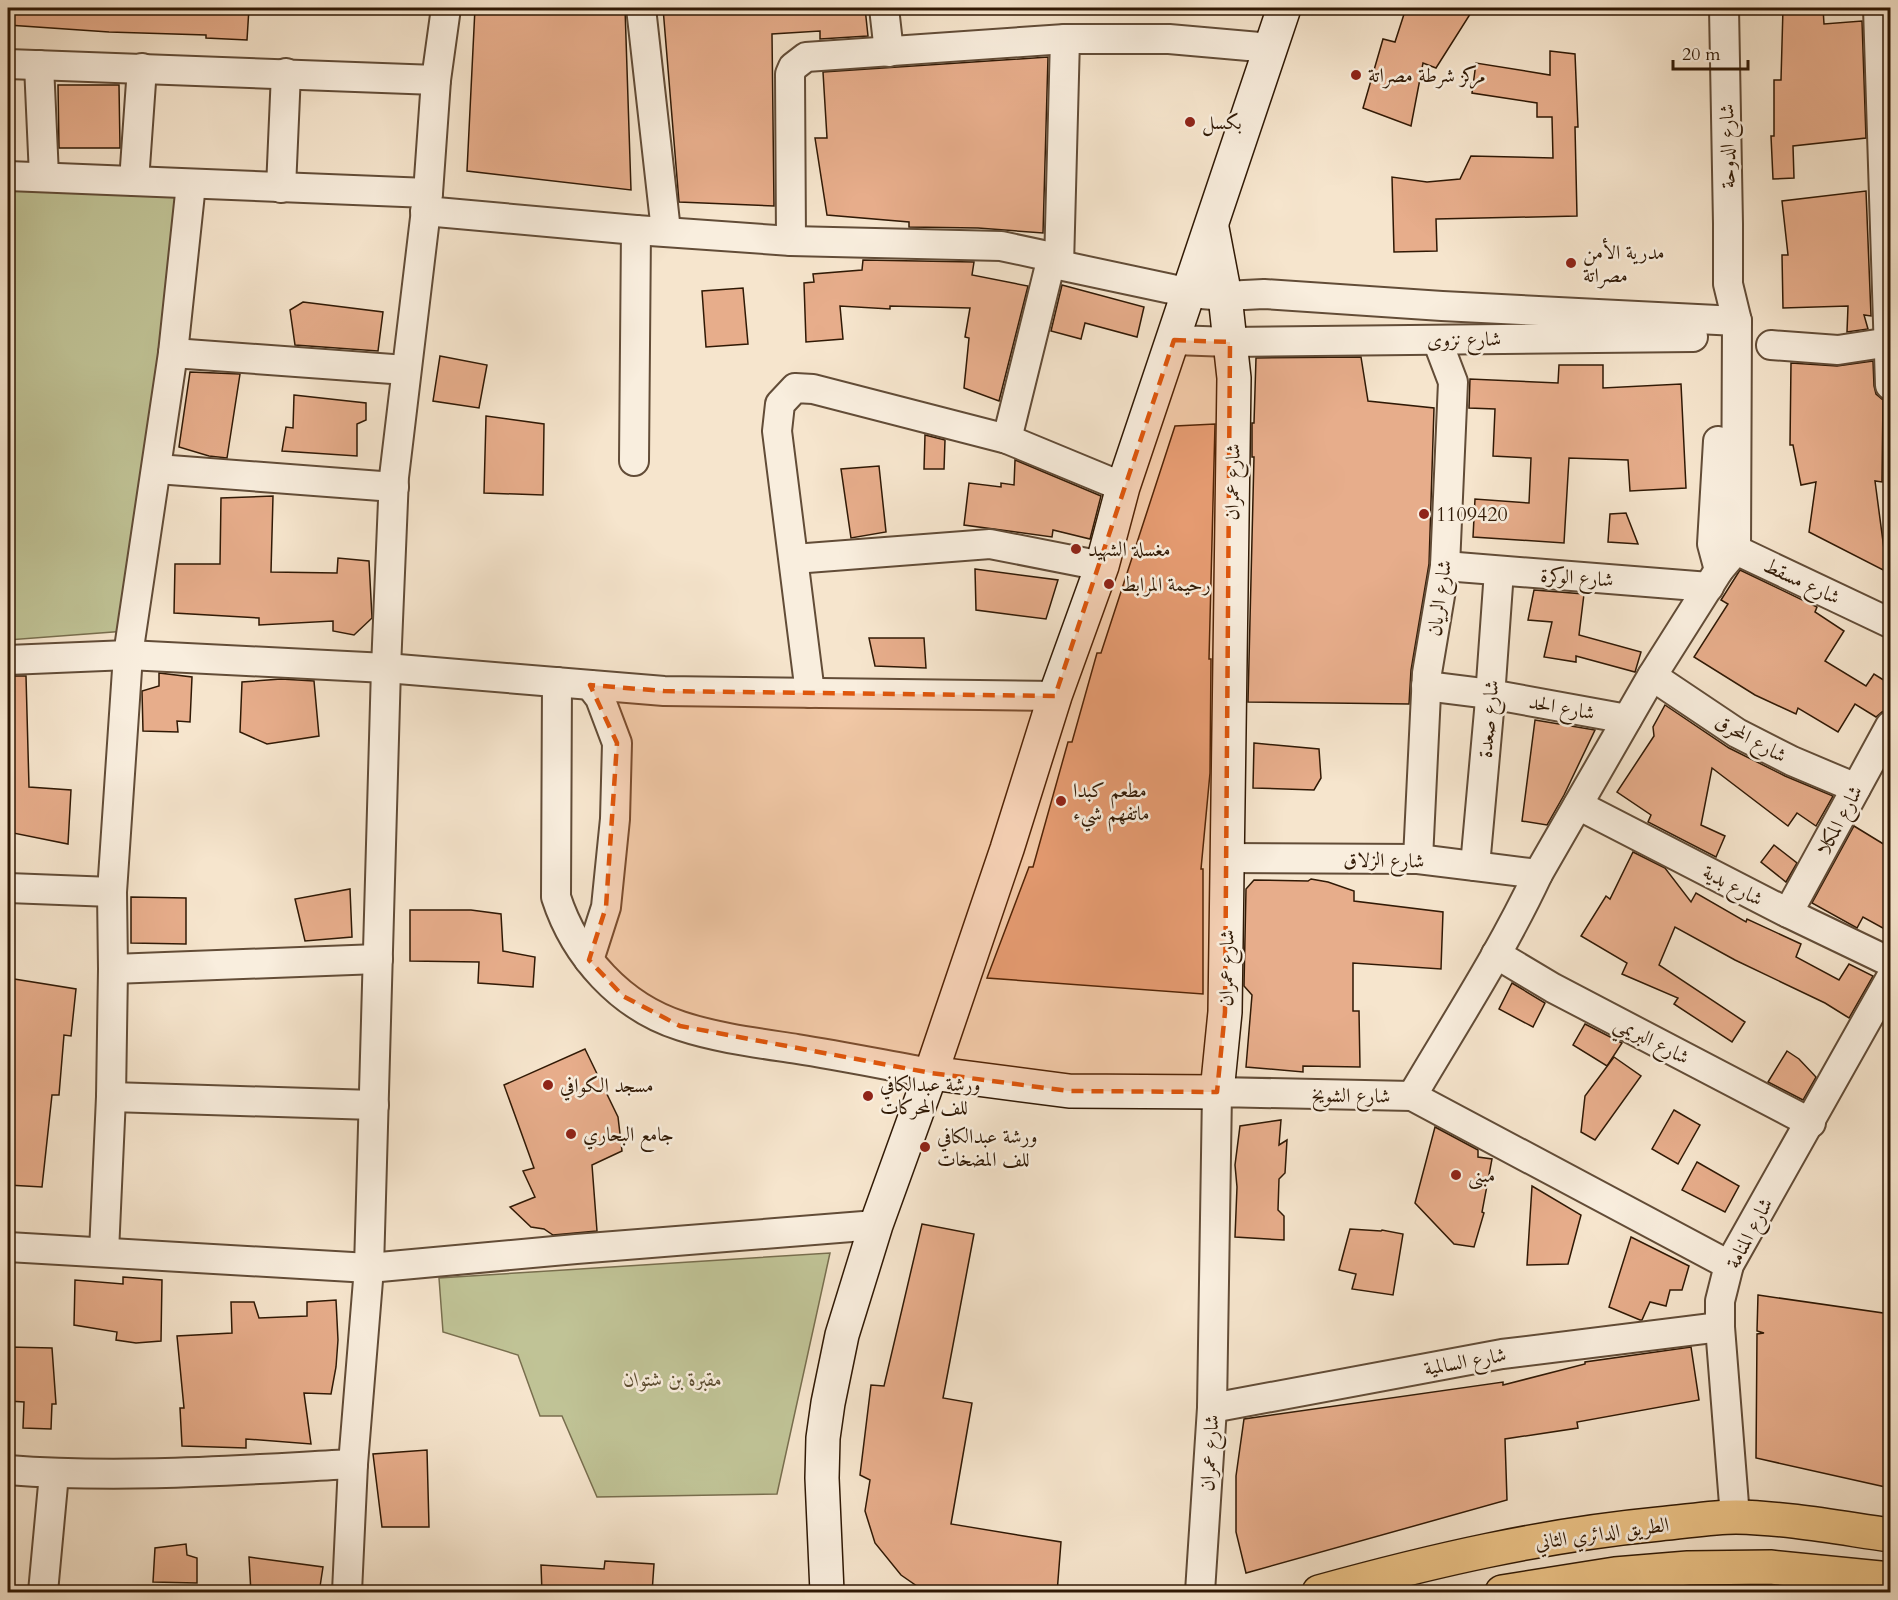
<svg xmlns="http://www.w3.org/2000/svg" width="1898" height="1600" viewBox="0 0 1898 1600" font-family="Cardo,Amiri,serif">
<rect width="100%" height="100%" fill="#f6e5cd"/>
<filter id="stains"><feTurbulence type="fractalNoise" baseFrequency=".00333" numOctaves="4"/><feColorMatrix values="0 0 0 0 .2 0 0 0 0 .09 0 0 0 0 .02 0 0 0 .5 -.17"/></filter>
<radialGradient id="worn" r=".72"><stop offset=".6" stop-color="#630" stop-opacity="0"/><stop offset="1" stop-color="#630" stop-opacity=".3"/></radialGradient>
<g fill="#c0c396" stroke="#786e4e" stroke-width="1.5">
<path d="M8 189 178 194 126 631 8 640Z"/>
<path d="M830 1253 777 1494 597 1497 562 1416H540L518 1355 443 1332 439 1278Z"/>
</g>
<g fill="#e7ad8b" stroke="#301905" stroke-width="1.5">
<path d="M8 8H249L247 40 206 38V35L109 32 8 25Z"/>
<path d="M475 8H625L631 190 467 171Z"/>
<path d="M663 8H865L868 36 820 39V31L772 34 774 206 679 202Z"/>
<path d="M1406 8H1474L1436 68 1423 63 1411 126 1363 108 1383 39 1395 42Z"/>
<path d="M1783 8H1823L1824 24 1862 21 1866 138 1793 146 1794 178 1773 179 1771 136H1774V80H1781Z"/>
<path d="M1550 51 1575 54 1578 127H1575L1577 216 1436 219 1437 251 1394 252 1392 177 1427 182 1460 179 1471 156 1553 158 1552 117H1537V103L1472 93 1476 63 1550 75Z"/>
<path d="M1048 57 1043 233 978 228 909 227V222L827 215 815 138H827L823 72Z"/>
<path d="M58 85H119L120 148H59Z"/>
<path d="M1866 191 1871 316 1864 315 1868 329 1847 332 1848 306 1783 308 1782 255H1788L1782 201Z"/>
<path d="M863 260 974 262 972 275 1028 286 999 401 964 388 969 338 965 337 970 308 890 306V309L840 306 843 339 806 342 804 283 814 282 813 274 862 270Z"/>
<path d="M1062 285 1144 307 1137 337 1085 323 1081 339 1051 331Z"/>
<path d="M743 288 748 344 706 347 702 291Z"/>
<path d="M303 302 383 312 378 351 295 345 290 310Z"/>
<path d="M440 356 487 365 479 408 433 401Z"/>
<path d="M1361 357 1368 401 1434 408 1429 564 1411 670 1409 704 1248 702 1254 457H1252V423H1254L1256 358Z"/>
<path d="M1873 361 1874 386 1876 394 1883 400 1882 482 1875 481 1887 572 1809 532 1816 482 1801 485 1793 445H1790L1791 363 1837 366Z"/>
<path d="M1559 365H1603V388L1681 384 1686 488 1630 491 1628 460 1569 458 1564 543 1473 537 1475 499 1529 503 1531 458 1493 456 1495 409 1469 408 1470 379 1558 383Z"/>
<path d="M190 372 240 374 227 458 209 456 179 447Z"/>
<path d="M294 395 366 403V420L357 424V456L282 451 286 427 293 428Z"/>
<path d="M486 416 544 424 543 495 484 493Z"/>
<path d="M1215 424 1209 659H1211L1210 773 1201 869H1203V994L987 978 1029 867H1033L1068 742H1072L1097 653H1101L1175 426Z"/>
<path d="M925 435 945 440 944 469H924Z"/>
<path d="M1015 460 1101 496 1090 539 1053 530 1052 537 964 525 969 483 1001 487V483L1014 485Z"/>
<path d="M879 466 886 532 851 538 841 469Z"/>
<path d="M273 496 271 572 337 573 338 558 369 561 372 618 354 635 333 631V621L259 625V618L174 613 175 564H220L221 498Z"/>
<path d="M1626 513 1638 544 1608 542 1610 514Z"/>
<path d="M975 569 1058 580 1046 619 976 610Z"/>
<path d="M1740 570 1817 607 1815 612 1844 631 1825 661 1866 686 1874 674 1890 684V710L1882 712 1876 717 1855 704 1838 732 1798 708 1796 714 1755 695 1694 657 1728 604 1721 600Z"/>
<path d="M1534 590 1584 594 1579 635 1641 652 1635 672 1576 656V662L1544 657 1552 622 1528 620Z"/>
<path d="M869 638H924L926 668 875 666Z"/>
<path d="M159 673 192 677 190 722 177 721 178 732 143 731 142 691 159 686Z"/>
<path d="M8 676H26L29 787 71 790 68 844 8 832Z"/>
<path d="M281 679 314 681 319 736 267 744 240 732 242 682Z"/>
<path d="M1665 705 1729 748 1785 776 1833 796 1816 826 1797 813 1788 826 1712 768 1701 825 1725 836 1716 857 1648 822 1651 815 1617 792 1654 736 1653 727Z"/>
<path d="M1535 720 1595 730 1564 795 1547 825 1522 821Z"/>
<path d="M1254 743 1319 749 1321 778 1314 790 1253 788Z"/>
<path d="M1854 826 1890 848V932L1863 917 1857 928 1812 903Z"/>
<path d="M1774 845 1797 863 1786 882 1761 862Z"/>
<path d="M1633 852 1665 868 1691 902 1696 893 1746 922 1747 919 1801 944 1796 957 1839 980 1849 964 1873 976 1849 1018 1825 1003 1735 960 1675 927 1659 965 1745 1022 1732 1042 1674 1004 1678 998 1622 974 1627 963 1581 936 1606 896 1610 899Z"/>
<path d="M1311 879 1328 882 1354 891V901L1443 912 1441 969 1353 963V1011H1359L1360 1067 1303 1066V1072L1246 1067 1252 995 1244 986 1246 889 1254 880 1308 881Z"/>
<path d="M350 889 352 937 305 941 295 899Z"/>
<path d="M131 897 186 898V944L131 943Z"/>
<path d="M410 910H471L501 914 503 951 535 957 533 987 478 983 479 962 410 961Z"/>
<path d="M8 978 76 989 71 1036 64 1035 59 1095H52L42 1187 8 1185Z"/>
<path d="M1512 983 1545 1003 1533 1027 1499 1009Z"/>
<path d="M1585 1024 1622 1043 1607 1066 1573 1045Z"/>
<path d="M585 1049 618 1117 622 1151 592 1165 597 1231 553 1235 544 1229 531 1227 510 1207 535 1197 523 1171 534 1168 504 1085Z"/>
<path d="M1787 1051 1799 1059 1816 1077 1803 1100 1768 1082Z"/>
<path d="M1614 1057 1641 1076 1595 1140 1581 1132 1585 1096Z"/>
<path d="M1674 1110 1700 1125 1678 1164 1652 1149Z"/>
<path d="M1281 1120 1279 1145 1287 1140 1285 1173 1279 1179 1278 1210 1284 1216V1240L1235 1237 1237 1187 1235 1165 1240 1126Z"/>
<path d="M1435 1127 1478 1150V1157L1492 1159 1482 1212 1484 1213 1474 1247 1454 1244 1415 1203Z"/>
<path d="M1697 1162 1739 1186 1725 1212 1682 1190Z"/>
<path d="M1532 1186 1581 1215 1568 1264 1527 1265Z"/>
<path d="M922 1224 974 1234 943 1398 972 1403 951 1524 1061 1542 1057 1593H927L901 1575 875 1543 865 1511 870 1480 860 1475 871 1385 884 1386Z"/>
<path d="M1350 1229 1381 1231 1382 1230 1403 1234 1393 1295 1352 1289 1356 1274 1339 1270Z"/>
<path d="M1631 1237 1689 1266 1682 1290H1670L1666 1306 1650 1302 1642 1320H1640L1609 1307Z"/>
<path d="M123 1277 162 1280 161 1341 136 1343 116 1340 117 1332 74 1325 75 1280 123 1284Z"/>
<path d="M1758 1295 1890 1314V1488L1756 1458 1757 1334 1764 1333 1757 1331Z"/>
<path d="M336 1300 338 1340 336 1367 331 1394 304 1393 311 1444 246 1439V1448L182 1446 180 1408H184L177 1336 232 1333 231 1302H254L259 1318 307 1316V1302Z"/>
<path d="M8 1347 52 1348 56 1404H52L51 1429 23 1428 24 1402 8 1401Z"/>
<path d="M1691 1347 1699 1400 1577 1422 1578 1428 1505 1439 1507 1500 1246 1573 1236 1532V1476L1244 1419 1503 1382V1385L1585 1364V1362Z"/>
<path d="M427 1450 429 1527H382L373 1454Z"/>
<path d="M186 1544 187 1555 197 1558V1583L153 1582 155 1548Z"/>
<path d="M249 1557 323 1567 319 1593H251Z"/>
<path d="M605 1561 654 1564 652 1593H542L541 1565 604 1569Z"/>
</g>
<g fill="none" stroke-linecap="round" stroke-linejoin="round">
<g stroke="#624c37" stroke-width="32">
<g id="minor">
<path d="M641 8 666 231"/>
<path d="M884 8 889 52"/>
<path d="M1878 8 1890 385"/>
<path d="M8 64 436 80"/>
<path d="M39 65 44 176"/>
<path d="M8 176 428 193"/>
<path d="M134 181 142 68"/>
<path d="M281 188 286 73"/>
<path d="M425 211 636 230 791 241 1001 246 1052 257 1059 265 1190 293 1225 296 1264 294 1442 306 1737 321"/>
<path d="M791 241 790 74 793 67 806 57 1065 39H1169L1271 48"/>
<path d="M1059 265 1065 39"/>
<path d="M1174 340 1230 342 1693 337"/>
<path d="M1771 345 1838 350 1890 342"/>
<path d="M173 353 406 370"/>
<path d="M1007 439 1052 257"/>
<path d="M1718 441 1712 544 1719 570"/>
<path d="M634 461 636 230"/>
<path d="M157 469 394 487"/>
<path d="M1718 545 1736 550 1890 623"/>
<path d="M794 559 990 544 1102 566"/>
<path d="M1445 566 1709 587"/>
<path d="M8 660 128 655 386 668 664 691 1055 696"/>
<path d="M1652 676 1737 733 1792 761 1856 788"/>
<path d="M557 682 556 897C575 956 621 1007 681 1026 717 1038 758 1043 797 1049 841 1056 886 1065 931 1073"/>
<path d="M1426 686 1490 694 1627 719"/>
<path d="M810 693 777 431 780 404 795 388 813 389 1007 439 1123 487"/>
<path d="M1578 805 1788 913 1890 962"/>
<path d="M1228 858 1418 859 1538 874"/>
<path d="M1418 859 1427 673 1445 566 1453 382 1437 340"/>
<path d="M1475 866 1489 711 1499 571"/>
<path d="M8 888 112 892"/>
<path d="M1788 913 1890 726"/>
<path d="M1496 954 1553 988 1811 1123"/>
<path d="M589 960 606 907 615 819 617 743 600 698 590 685"/>
<path d="M113 969 378 959"/>
<path d="M1412 1096C1455 1023 1502 951 1538 874L1652 676 1719 570 1736 550 1737 321 1728 284V224L1724 8"/>
<path d="M111 1097 374 1105"/>
<path d="M8 1247 369 1268 576 1249 876 1225"/>
<path d="M104 1252 111 1097 113 969 112 892 128 655 173 353 191 184"/>
<path d="M1212 1408 1502 1354 1720 1327"/>
<path d="M8 1470C122 1479 238 1470 353 1464"/>
<path d="M1735 1517 1720 1327V1301L1729 1265 1890 979"/>
<path d="M43 1592 54 1474"/>
<path d="M347 1592 353 1464 369 1268 386 668 394 477 428 193 436 80 446 8"/>
<path d="M1200 1592 1212 1408 1217 1092 1412 1096 1729 1265"/>
</g>
</g>
<g stroke="#301905" stroke-width="36">
<g id="secondary">
<path d="M931 1073 1069 1091 1217 1092 1225 1012 1234 378 1225 296 1212 228"/>
<path d="M827 1592 822 1478 823 1438 828 1403 842 1335 876 1225 931 1073 1007 849 1055 696 1102 566 1123 487 1284 8"/>
</g>
</g>
<g stroke="#301905" stroke-width="36">
<g id="primary">
<path d="M1319 1592C1431 1561 1543 1535 1659 1524 1684 1522 1711 1517 1736 1517 1788 1518 1840 1528 1890 1535"/>
<path d="M1502 1592 1615 1574 1688 1568 1770 1567 1890 1579"/>
</g>
</g>
<use href="#minor" stroke="#f9eede" stroke-width="28"/>
<use href="#secondary" stroke="#f9eede" stroke-width="33"/>
<use href="#primary" stroke="#ebc286" stroke-width="33"/>
</g>
<path fill="#df560c" fill-opacity="0.2" stroke="#df560c" stroke-width="4.5" stroke-dasharray="12 8" stroke-linejoin="round" d="M1174 340 1230 342 1225 1012 1217 1092 1069 1091 931 1073 680 1026 623 996 589 960 606 907 617 743 590 685 664 691 1055 696Z"/>
<g fill="#8f2418" stroke="#f9eede" stroke-width="2">
<circle cx="1356" cy="75" r="6"/>
<circle cx="1190" cy="122" r="6"/>
<circle cx="1571" cy="263" r="6"/>
<circle cx="1424" cy="514" r="6"/>
<circle cx="1076" cy="549" r="6"/>
<circle cx="1109" cy="584" r="6"/>
<circle cx="1061" cy="801" r="6"/>
<circle cx="548" cy="1085" r="6"/>
<circle cx="868" cy="1096" r="6"/>
<circle cx="571" cy="1134" r="6"/>
<circle cx="925" cy="1147" r="6"/>
<circle cx="1456" cy="1175" r="6"/>
</g>
<g text-anchor="middle" stroke-width="5" stroke-linejoin="round" paint-order="stroke">
<g font-size="20" fill="#301905" stroke="#f9eede" text-anchor="start">
<text x="1368" y="82">مركز شرطة مصراتة</text>
<text x="1202" y="129">بكسل</text>
<text x="1583" y="259">مدرية الأمن<tspan x="1583" dy="23">مصراتة</tspan></text>
<text x="1436" y="521">1109420</text>
<text x="1088" y="556">مغسلة الشهيد</text>
<text x="1121" y="591">رحيمة المرابط</text>
<text x="1073" y="797">مطعم كبدا<tspan x="1073" dy="23">ماتفهم شيء</tspan></text>
<text x="880" y="1091">ورشة عبدالكافي<tspan x="880" dy="23">للف المحركات</tspan></text>
<text x="560" y="1092">مسجد الكوافي</text>
<text x="583" y="1141">جامع البحاري</text>
<text x="937" y="1143">ورشة عبدالكافي<tspan x="937" dy="23">للف المضخات</tspan></text>
<text x="1468" y="1182">مبنى</text>
</g>
<g font-size="20" fill="#301905" stroke="#f9eede">
<text transform="translate(1727 146) rotate(-91)" y="7">شارع الدوحة</text>
<text transform="translate(1464 339) rotate(-1)" y="7">شارع نزوى</text>
<text transform="translate(1232 482) rotate(-89)" y="7">شارع عمران</text>
<text transform="translate(1577 577) rotate(4)" y="7">شارع الوكرة</text>
<text transform="translate(1802 581) rotate(25)" y="7">شارع مسقط</text>
<text transform="translate(1439 598) rotate(-82)" y="7">شارع الريان</text>
<text transform="translate(1562 707) rotate(10)" y="7">شارع الحد</text>
<text transform="translate(1488 719) rotate(-85)" y="7">شارع صعدة</text>
<text transform="translate(1751 738) rotate(29)" y="7">شارع المحرق</text>
<text transform="translate(1839 820) rotate(-62)" y="7">شارع المكلا</text>
<text transform="translate(1384 860) rotate(1)" y="7">شارع الزلاق</text>
<text transform="translate(1733 885) rotate(28)" y="7">شارع بدية</text>
<text transform="translate(1226 968) rotate(-89)" y="7">شارع عمران</text>
<text transform="translate(1652 1040) rotate(27)" y="7">شارع البريمي</text>
<text transform="translate(1351 1095) rotate(1)" y="7">شارع الشويخ</text>
<text transform="translate(1749 1233) rotate(-62)" y="7">شارع المنامة</text>
<text transform="translate(1465 1361) rotate(-10)" y="7">شارع السالمية</text>
<text transform="translate(1209 1453) rotate(-86)" y="7">شارع عمران</text>
<text transform="translate(1602 1533) rotate(-8)" y="7">الطريق الدائري الثاني</text>
</g>
<g font-size="20" font-style="italic" fill="#5b4c30" stroke="#f9eede">
<text x="673" y="1386">مقبرة بن شتوان</text>
</g>
</g>
<rect width="1898" height="1600" fill="none" stroke="#f6e5cd" stroke-width="30"/>
<rect x="9" y="9" width="1880" height="1582" fill="none" stroke="#301905" stroke-width="3"/>
<rect x="15" y="15" width="1868" height="1570" fill="none" stroke="#301905" stroke-width="1.5"/>
<path d="M1673 60v9h75v-9" fill="none" stroke="#301905" stroke-width="3"/>
<text x="1682" y="60" font-size="18" fill="#301905" stroke="#f9eede" stroke-width="4.5" paint-order="stroke">20 m</text>
<rect width="100%" height="100%" filter="url(#stains)"/>
<rect width="100%" height="100%" fill="url(#worn)"/>
</svg>
